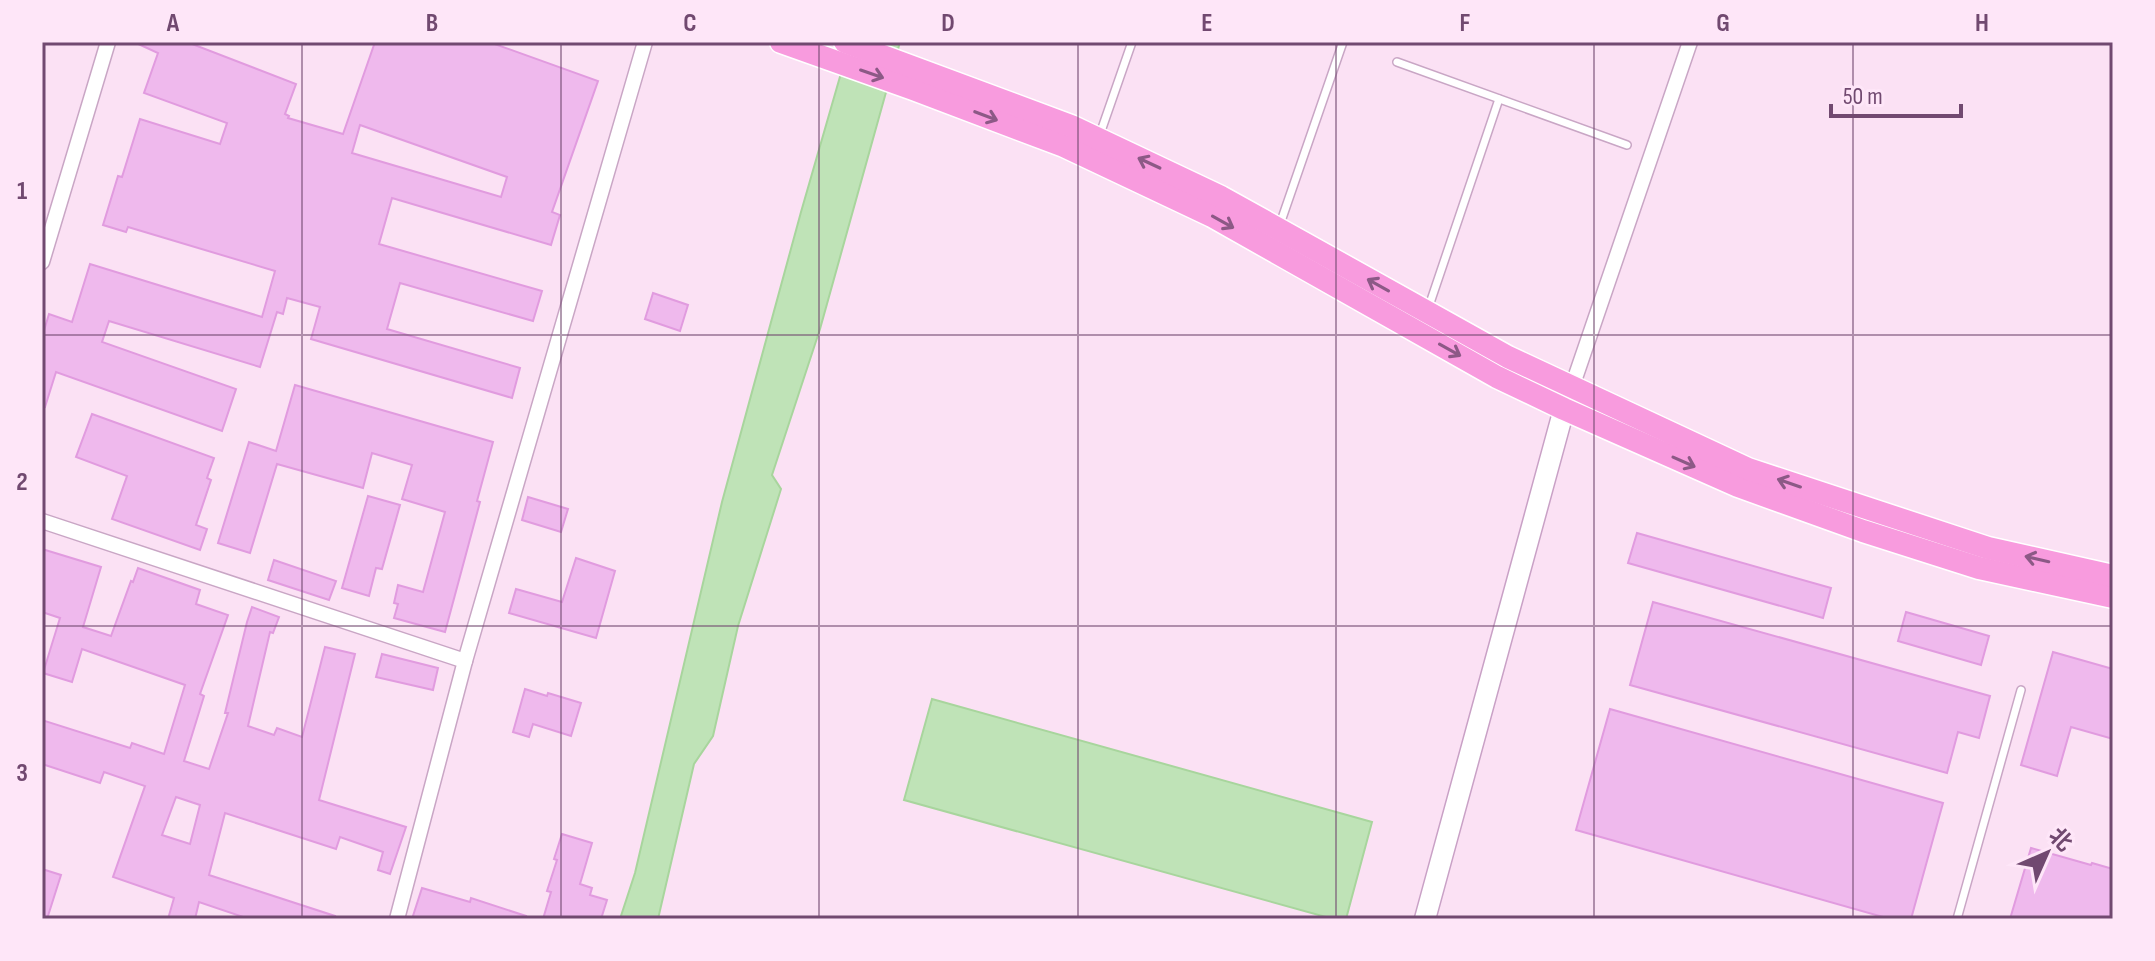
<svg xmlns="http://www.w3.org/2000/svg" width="2155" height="961" viewBox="0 0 2155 961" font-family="'Sofia Sans Condensed','Noto Sans SC',sans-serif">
<rect width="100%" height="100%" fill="#fbe1f4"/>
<g fill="#bfe3b7" stroke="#a8d59d" stroke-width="2">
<path d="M850 42H900L820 329 772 475 781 489 738 626 713 736 694 764 658 919H620L635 873 722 502 801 212Z"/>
<path d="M932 699 1372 822 1346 919H1333L904 800Z"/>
</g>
<g fill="#efb9ed" stroke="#e19bdf" stroke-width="2" fill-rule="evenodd">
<path d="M134 42H187L296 84 285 114 289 116 288 118 343 134 375 42H489L598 81 552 212 560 215 551 245 392 198 379 244 542 291 533 321 400 283 387 329 520 368 512 398 311 339 320 307 287 298 283 314 277 312 260 367 109 321 102 342 236 389 222 431 56 372 45 407 42 406V337L49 314 72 322 90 264 262 317 275 271 128 227 126 232 103 225 118 176 122 177 140 119 220 144 227 123 144 93 158 53ZM360 125 507 177 501 197 352 153Z"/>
<path d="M653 293 688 305 680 331 645 319Z"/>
<path d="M295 385 493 442 477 501 480 502 445 632 394 618 398 604 394 603 398 585 423 592 445 512 402 499 412 465 372 453 363 488 277 464 250 553 218 543 249 442 276 451Z"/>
<path d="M92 414 214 458 207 478 211 480 196 525 207 529 200 550 112 519 127 476 76 457Z"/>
<path d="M368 496 400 505 382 569 376 568 369 596 342 588Z"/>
<path d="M528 497 568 509 561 532 522 520Z"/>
<path d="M1637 533 1831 588 1823 618 1628 563Z"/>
<path d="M42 549 101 567 83 627 111 636 131 581 133 582 138 568 200 590 196 604 228 615 200 694 204 696 184 761 209 769 228 713H225L247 622 252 607 279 617 273 633 270 632 248 726 274 735 277 728 302 737 325 647 355 654 319 800 406 827 390 874 378 870 383 852 340 837 336 849 225 813 209 875 335 916 334 919H249L199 902 195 919H168L174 898 113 877 145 786 104 772 100 783 42 764V720L130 748 132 743 164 754 185 685 82 649 72 682 43 673 60 618 42 612ZM176 797 200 805 190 844 162 835Z"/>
<path d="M576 558 615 571 596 638 509 613 516 589 562 602Z"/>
<path d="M274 560 336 581 329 600 268 580Z"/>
<path d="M1653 602 1990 696 1979 738 1958 732 1947 773 1630 685Z"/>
<path d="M1906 612 1989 636 1981 665 1898 641Z"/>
<path d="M2053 652 2113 669V739L2071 727 2057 776 2021 765Z"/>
<path d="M382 654 438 668 433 690 376 677Z"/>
<path d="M525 689 547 696 548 693 581 703 571 736 533 724 529 737 513 732Z"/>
<path d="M1610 709 1943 803 1911 919H1890L1576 830Z"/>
<path d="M562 834 592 843 580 884 592 888 590 895 607 900 601 919H543L551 892 547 891 557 860 554 859Z"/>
<path d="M2031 848 2091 865 2092 863 2113 869V919H2010Z"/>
<path d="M42 869 61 875 47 919H42Z"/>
<path d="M422 888 470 902 471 898 526 916 525 919H412Z"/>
</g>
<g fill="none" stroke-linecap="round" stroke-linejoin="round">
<g stroke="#c9a6c5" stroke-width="10">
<g id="lane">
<path d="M1397 62 1627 145"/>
<path d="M1100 134 1132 42"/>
<path d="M1279 227 1343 42"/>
<path d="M1428 309 1499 99"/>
<path d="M1957 919 2021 690"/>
</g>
</g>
<g stroke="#c9a6c5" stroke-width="17">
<g id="street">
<path d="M42 262 108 42"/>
<path d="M1572 387 1690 42"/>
<path d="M42 521 465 661"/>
<path d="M397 919 465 661 645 42"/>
</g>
</g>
<g stroke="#c9a1c6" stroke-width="23">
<path id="secondary" d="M1425 919 1564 409 1572 387"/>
</g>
<g stroke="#fff" stroke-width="25">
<g id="primary">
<path d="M781 42 913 89 1064 146 1212 216 1497 377 1564 409 1738 486 1863 531 1979 568 2113 597"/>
<path d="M845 42 1071 126 1221 197 1508 357 1748 469 1988 548 2113 576"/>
</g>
</g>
<use href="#lane" stroke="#fff" stroke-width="7"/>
<use href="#street" stroke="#fff" stroke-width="14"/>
<use href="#secondary" stroke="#fff" stroke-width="20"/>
<use href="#primary" stroke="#f89bde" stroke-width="22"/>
</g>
<defs><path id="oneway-shaft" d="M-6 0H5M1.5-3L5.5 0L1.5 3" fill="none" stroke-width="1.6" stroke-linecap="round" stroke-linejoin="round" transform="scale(2)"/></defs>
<g stroke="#8c5986">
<use href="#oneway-shaft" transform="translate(872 74) rotate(19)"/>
<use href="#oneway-shaft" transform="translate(986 116) rotate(21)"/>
<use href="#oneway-shaft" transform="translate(1149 163) rotate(-155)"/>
<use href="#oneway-shaft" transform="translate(1223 222) rotate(29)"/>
<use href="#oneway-shaft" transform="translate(1378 285) rotate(-151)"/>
<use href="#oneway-shaft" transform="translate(1450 350) rotate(29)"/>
<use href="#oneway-shaft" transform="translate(1684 462) rotate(24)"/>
<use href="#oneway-shaft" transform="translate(1789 483) rotate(-161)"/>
<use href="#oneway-shaft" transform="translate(2037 559) rotate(-167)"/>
</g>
<path fill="none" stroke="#714970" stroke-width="2" stroke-opacity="0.55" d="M302 42V919M561 42V919M819 42V919M1078 42V919M1336 42V919M1594 42V919M1853 42V919M42 335H2113M42 626H2113"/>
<rect width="2155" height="961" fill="none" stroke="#fee6f8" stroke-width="88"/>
<g transform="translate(2047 853) rotate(45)" stroke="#fee6f8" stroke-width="6" paint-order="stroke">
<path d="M0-6L14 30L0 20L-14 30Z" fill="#714970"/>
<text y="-12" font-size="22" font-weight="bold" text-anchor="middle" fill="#714970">北</text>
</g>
<path d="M1831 104v12h130v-12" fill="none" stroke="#714970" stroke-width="4"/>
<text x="1843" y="104" font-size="24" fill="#714970" stroke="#fee6f8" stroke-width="6" paint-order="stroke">50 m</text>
<rect x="44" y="44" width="2067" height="873" fill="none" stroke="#714970" stroke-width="3"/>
<g font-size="26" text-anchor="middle" font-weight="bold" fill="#714970">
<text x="173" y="31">A</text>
<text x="432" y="31">B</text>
<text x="690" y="31">C</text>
<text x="948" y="31">D</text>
<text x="1207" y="31">E</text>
<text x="1465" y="31">F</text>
<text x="1723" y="31">G</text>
<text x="1982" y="31">H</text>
<text x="22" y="199">1</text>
<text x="22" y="490">2</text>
<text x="22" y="781">3</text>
</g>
</svg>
